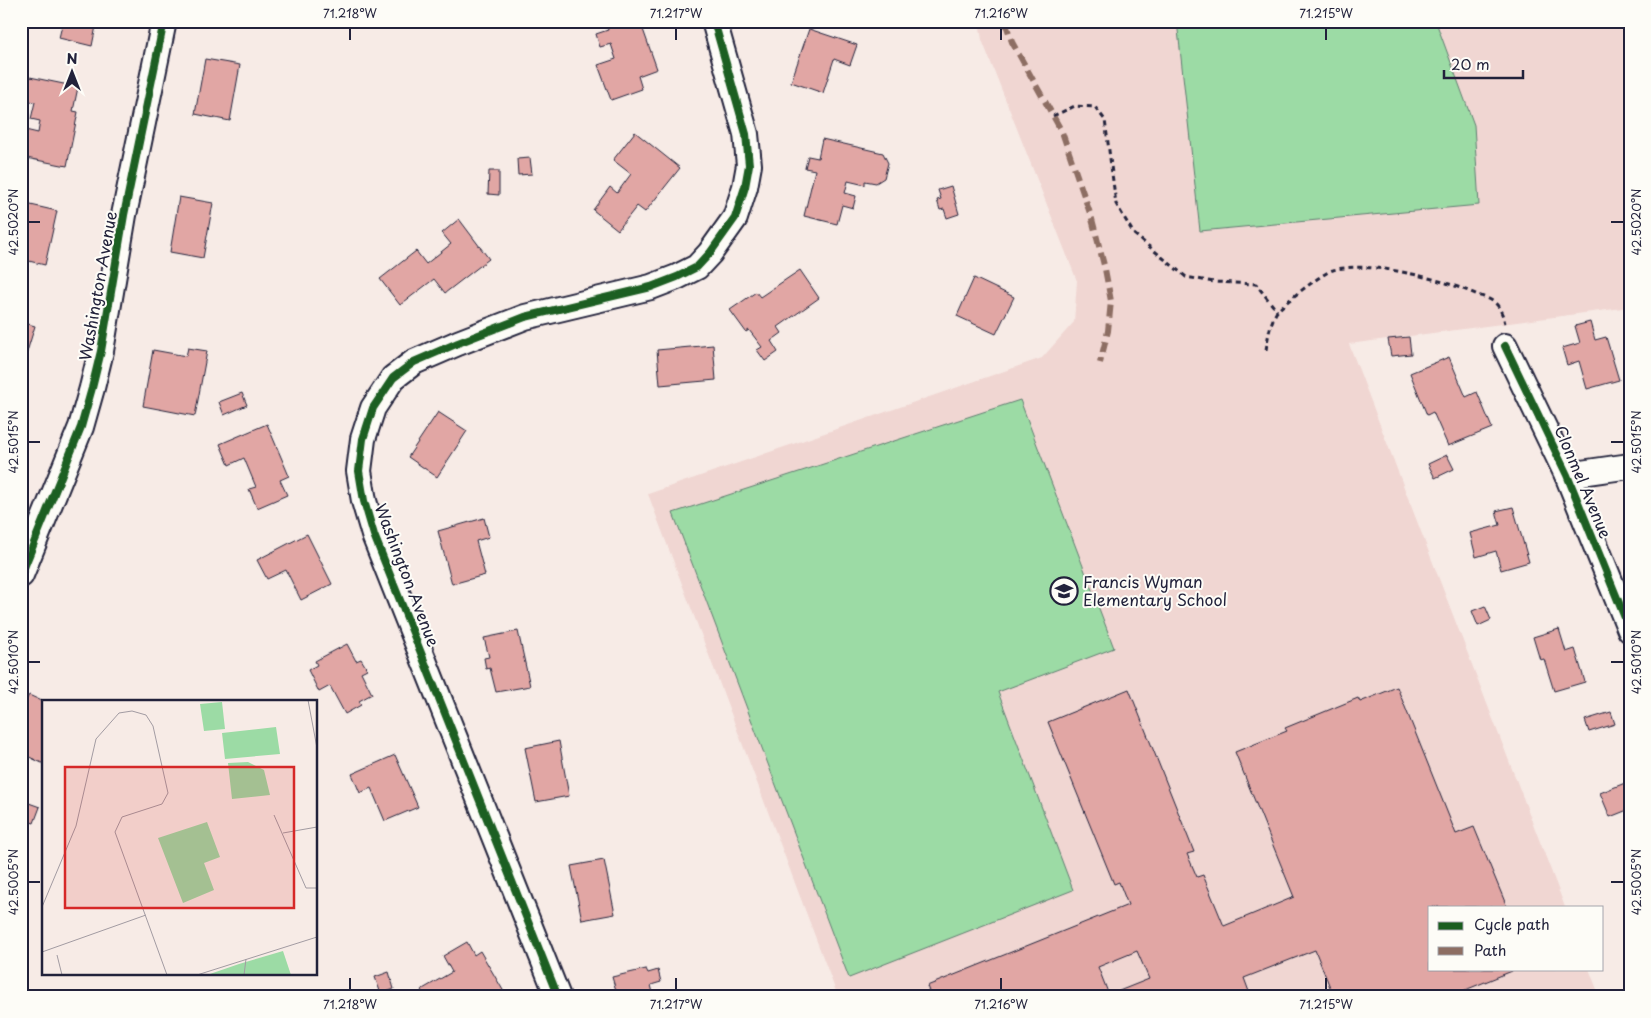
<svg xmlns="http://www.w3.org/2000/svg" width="1651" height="1018" viewBox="0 0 1651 1018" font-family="'Playpen Sans',sans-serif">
<rect width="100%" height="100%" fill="#f7ebe6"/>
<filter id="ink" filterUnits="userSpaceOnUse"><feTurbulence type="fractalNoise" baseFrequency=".02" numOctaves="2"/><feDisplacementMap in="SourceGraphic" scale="10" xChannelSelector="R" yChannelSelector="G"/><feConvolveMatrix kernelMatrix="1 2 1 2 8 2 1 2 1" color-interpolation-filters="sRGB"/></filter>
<g filter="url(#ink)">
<path fill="#f0d6d2" d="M979 21H1630V307L1349 344 1565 907H1430V969H1589L1600 997H838L648 494 1042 358 1074 322 1077 281 982 40Z"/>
<g fill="#9cdba5" stroke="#5f7e70">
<path d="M1177 21 1436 22 1474 125 1479 205 1200 231Z"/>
<path d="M1020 400 1114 648 998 692 1073 890 849 978 673 513Z"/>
</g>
<g fill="#e1a6a4" stroke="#22223b" fill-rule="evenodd">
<path d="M63 21H97L92 46 59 38Z"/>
<path d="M622 21H640L657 69 638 76 642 89 611 100 598 65 616 59 611 44 600 47 596 34 608 30 607 26Z"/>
<path d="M809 29 857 45 850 65 834 59 823 93 791 82Z"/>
<path d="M205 59 240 65 230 121 195 114Z"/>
<path d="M30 77 78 87 73 111 78 112 67 166 21 157V129L38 133 40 121 31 119 35 102 25 100Z"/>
<path d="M635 132 680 168 645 212 637 206 618 230 593 210 610 187 617 193 631 174 613 160Z"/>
<path d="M822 139 883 153 888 163 884 178 876 183 865 181V185L848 181 845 193 856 196 853 208 842 205 837 224 804 216 815 170 805 168 808 156 818 158Z"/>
<path d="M530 158 532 174 518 175 517 159Z"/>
<path d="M489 171H499V195L488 194Z"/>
<path d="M951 186 959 214 947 218 944 209 940 210 937 200 941 199 938 190Z"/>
<path d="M179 197 213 203 203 258 170 252Z"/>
<path d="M22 203 57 211 45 265 21 259Z"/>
<path d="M459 219 489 259 445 293 434 279 400 305 380 279 416 251 426 264 451 244 442 233Z"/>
<path d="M800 270 819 298 778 327 782 333 771 341 778 352 765 361 757 350 762 347 749 330 746 332 730 310 756 292 760 297Z"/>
<path d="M974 278 1014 297 996 334 957 316Z"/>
<path d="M21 322 35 326 21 371Z"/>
<path d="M1590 322 1595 340 1606 337 1619 380 1587 389 1579 361 1567 365 1562 348 1580 343 1575 326Z"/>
<path d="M1409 337 1411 354 1391 356 1388 339Z"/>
<path d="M713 345 716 380 660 385 657 350Z"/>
<path d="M188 348 207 351 195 416 143 406 153 350 186 356Z"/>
<path d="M1449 357 1466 397 1477 392 1492 428 1448 446 1433 412 1427 415 1410 373Z"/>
<path d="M242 393 247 405 224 415 219 402Z"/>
<path d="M438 412 467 431 437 477 408 457Z"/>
<path d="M267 424 289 476 280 480 287 495 257 508 249 489 256 487 244 458 229 465 220 444Z"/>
<path d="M1447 455 1454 469 1435 478 1428 464Z"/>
<path d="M1513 507 1529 562 1501 570 1496 551 1476 557 1470 533 1500 525 1496 511Z"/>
<path d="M484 518 489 537 476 541 485 575 452 584 438 531Z"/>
<path d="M307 534 332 584 301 600 286 570 267 579 257 560Z"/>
<path d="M1485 606 1491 620 1478 626 1472 611Z"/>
<path d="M1559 629 1566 652 1575 649 1585 682 1554 691 1544 659 1540 660 1533 637Z"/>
<path d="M518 631 530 686 496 692 490 668 486 669 484 658 489 657 484 638Z"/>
<path d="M347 644 356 661 361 659 367 669 361 672 372 694 359 701 361 705 345 714 330 686 319 692 308 670 317 665 315 661Z"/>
<path d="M1397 687 1456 834 1474 827 1507 907H1430V969H1512V971L1448 997H1334L1315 950 1244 978 1251 997H931L927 986 1128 905 1119 882 1114 884 1048 722 1129 689 1194 852 1187 854 1197 877 1203 875 1224 926 1294 897 1235 752 1287 731 1285 728 1358 698 1360 702ZM1137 951 1149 979 1109 995 1098 967Z"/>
<path d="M29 695 44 702V764L21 753V710Z"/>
<path d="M1611 712 1615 724 1589 732 1585 720Z"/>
<path d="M559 741 569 796 536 802 525 748Z"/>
<path d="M395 755 418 807 385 821 371 788 360 793 352 774Z"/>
<path d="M1630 781V809L1610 817 1600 793Z"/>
<path d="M26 802 40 807 34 823 21 819Z"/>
<path d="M604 860 615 914 582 920 571 866Z"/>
<path d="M467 942 474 955 480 951 507 997H426L421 990 452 972 443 956Z"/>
<path d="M646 969 648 973 658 970 661 982 651 985 654 997H618L612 977Z"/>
<path d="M389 972 394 989 381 994 375 977Z"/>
</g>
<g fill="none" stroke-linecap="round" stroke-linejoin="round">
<g stroke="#22223b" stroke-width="28">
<g id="street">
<path d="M1505 346 1567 475 1630 630"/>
<path d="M1567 475 1630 466"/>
<path d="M21 575 81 427 92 388 101 351 124 215 164 21"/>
<path d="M558 997 374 535 364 501 359 471 363 439 373 408 393 378 414 362 458 343 525 317 651 287 677 277 697 267 710 253 735 218 745 187 749 165 746 134 714 21"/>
</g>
</g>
<g stroke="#22223b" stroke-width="3" stroke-dasharray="5 4" stroke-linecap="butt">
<path d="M1053 116 1075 106 1095 107 1105 120 1116 204 1134 234 1186 277 1214 282 1256 284 1277 311"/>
<path d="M1266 350C1268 337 1270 324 1276 313 1281 305 1324 272 1333 270 1370 260 1443 279 1478 295 1483 297 1491 299 1495 303 1500 307 1503 316 1505 323"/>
</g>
<use href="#street" stroke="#fdfcf7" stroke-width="24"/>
<path stroke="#8d6e63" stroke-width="6" stroke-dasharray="12 6" stroke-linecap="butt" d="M1005 21 1012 42 1062 132 1092 219 1105 269 1111 301 1108 331 1100 363"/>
<g stroke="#fdfcf7" stroke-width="11">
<g id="cycleway">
<path d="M1505 346 1567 475 1630 630"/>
<path d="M21 575 81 427 92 388 101 351 124 215 164 21"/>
<path d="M558 997 374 535 364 501 359 471 363 439 373 408 393 378 414 362 458 343 525 317 651 287 677 277 697 267 710 253 735 218 745 187 749 165 746 134 714 21"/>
</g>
</g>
<use href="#cycleway" stroke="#1b5e20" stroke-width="8"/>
</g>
</g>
<path fill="none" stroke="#22223b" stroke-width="2" d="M350 28V40M676 28V40M1001 28V40M1326 28V40M28 222H40M1611 222H1624M28 442H40M1611 442H1624M28 662H40M1611 662H1624M28 882H40M1611 882H1624M350 978V990M676 978V990M1001 978V990M1326 978V990"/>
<defs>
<g id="school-ring" transform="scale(1.4375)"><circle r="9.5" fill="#fdfcf7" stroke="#22223b" stroke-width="1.5"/><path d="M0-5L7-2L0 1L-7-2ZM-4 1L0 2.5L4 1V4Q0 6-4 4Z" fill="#22223b"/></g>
</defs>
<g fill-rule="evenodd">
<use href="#school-ring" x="1064" y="591"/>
</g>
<g text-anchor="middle" stroke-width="4" stroke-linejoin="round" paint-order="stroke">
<g font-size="16" fill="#22223b" stroke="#fdfcf7">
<text transform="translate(98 286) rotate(-80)" y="6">Washington Avenue</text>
<text transform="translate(1583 482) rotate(67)" y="6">Clonmel Avenue</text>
<text transform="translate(407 575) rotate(69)" y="6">Washington Avenue</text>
</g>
<g font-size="16" fill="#22223b" stroke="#fdfcf7" text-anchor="start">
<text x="1083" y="588">Francis Wyman<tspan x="1083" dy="18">Elementary School</tspan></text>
</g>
</g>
<g transform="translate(42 700)">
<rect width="275" height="275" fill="#f7ebe6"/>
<path d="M180 2 183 29 162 31 158 4ZM234 27 238 54 183 59 180 33ZM206 62 222 70 228 95 190 99 186 63ZM165 122 178 157 162 163 172 190 141 203 116 138ZM241 251 249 275H165L197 264Z" fill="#9cdba5"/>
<path fill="none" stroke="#a29ba2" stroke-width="1" d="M266 0 275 48M232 115 264 188H275M241 133 275 127M0 207 34 126 54 39 77 13 90 11 104 15 111 26 126 93 120 104 80 117 73 132 125 275M0 252 104 215M15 255 20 275M155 275 275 237M202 275 204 259"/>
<path fill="#d62828" fill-opacity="0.15" stroke="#d62828" stroke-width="2.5" d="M23 67H252V208H23Z"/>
<rect width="275" height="275" fill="none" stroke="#22223b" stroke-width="2.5"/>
</g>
<rect width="1651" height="1018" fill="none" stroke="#fdfcf7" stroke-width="55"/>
<rect x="1428" y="906" width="175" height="65" fill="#fdfcf7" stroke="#a5a5ac"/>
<rect x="1438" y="922" width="25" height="8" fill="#1b5e20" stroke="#a5a5ac"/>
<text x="1474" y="930" font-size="15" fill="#22223b">Cycle path</text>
<rect x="1438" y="947" width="25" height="8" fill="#8d6e63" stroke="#a5a5ac"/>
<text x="1474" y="956" font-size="15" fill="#22223b">Path</text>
<g transform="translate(72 72)" stroke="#fdfcf7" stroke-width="4" paint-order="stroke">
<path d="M0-4L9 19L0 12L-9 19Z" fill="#22223b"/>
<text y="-8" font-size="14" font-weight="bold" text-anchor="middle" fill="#22223b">N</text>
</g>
<path d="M1444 70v8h79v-8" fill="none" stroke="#22223b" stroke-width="2.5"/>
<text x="1451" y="70" font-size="15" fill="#22223b" stroke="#fdfcf7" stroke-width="4" paint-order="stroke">20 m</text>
<rect x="28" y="28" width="1596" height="962" fill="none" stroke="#22223b" stroke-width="2"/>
<g font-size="12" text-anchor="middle" fill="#22223b">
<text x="350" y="18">71.218°W</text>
<text x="676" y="18">71.217°W</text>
<text x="1001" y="18">71.216°W</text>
<text x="1326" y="18">71.215°W</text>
<text transform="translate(14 222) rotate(-90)" y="4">42.5020°N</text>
<text transform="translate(1637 222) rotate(-90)" y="4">42.5020°N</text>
<text transform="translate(14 442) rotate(-90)" y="4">42.5015°N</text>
<text transform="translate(1637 442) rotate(-90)" y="4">42.5015°N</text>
<text transform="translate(14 662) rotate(-90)" y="4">42.5010°N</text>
<text transform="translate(1637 662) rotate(-90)" y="4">42.5010°N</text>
<text transform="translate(14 882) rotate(-90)" y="4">42.5005°N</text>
<text transform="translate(1637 882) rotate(-90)" y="4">42.5005°N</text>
<text x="350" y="1009">71.218°W</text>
<text x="676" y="1009">71.217°W</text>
<text x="1001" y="1009">71.216°W</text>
<text x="1326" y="1009">71.215°W</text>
</g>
</svg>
